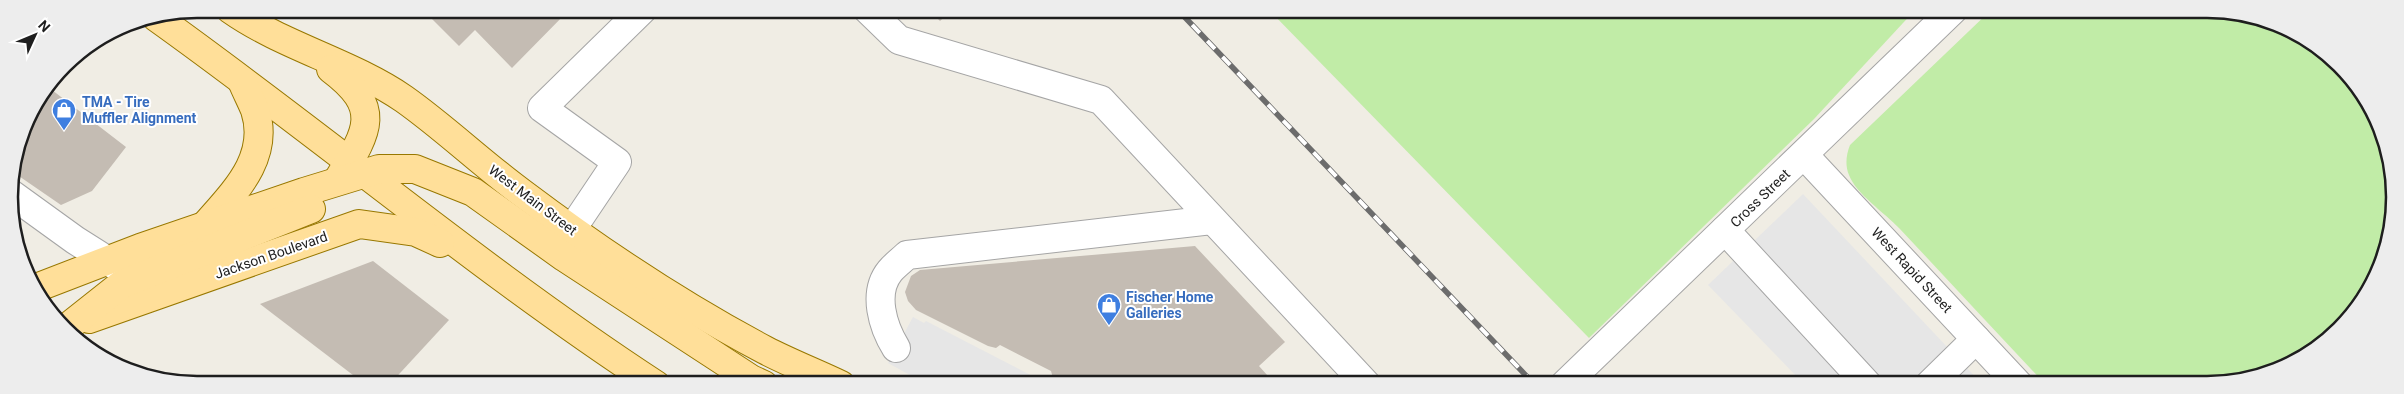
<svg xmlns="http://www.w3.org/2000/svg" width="2404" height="394" viewBox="0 0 2404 394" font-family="Roboto,sans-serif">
<rect width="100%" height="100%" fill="#f0ede4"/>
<g fill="#c1eca7">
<path d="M1268 9H1916L1814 119 1589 338Z"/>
<path d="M1992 9H2220L2291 28 2349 73 2385 137 2395 210 2376 280 2340 330 2290 366 2220 385H2046C1997 333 1948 280 1899 228 1885 213 1856 194 1849 175 1845 166 1846 155 1850 145Z"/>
</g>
<g fill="#e6e6e6">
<path d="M1803 194 1983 385H1805L1708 285Z"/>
<path d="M913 317 924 323 926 321 1050 385H928L888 363Z"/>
</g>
<g fill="#c4bcb3">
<path d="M422 9H570L512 68 475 30 459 46Z"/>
<path d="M928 9H953L940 21Z"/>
<path d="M81 52 52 90 126 147 92 191 61 205 13 172 28 114 64 64Z"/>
<path d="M1195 246 1285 342 1259 366 1276 385H1064L1053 378 1051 371 1000 345 996 348 988 346 916 310 908 301 905 292 911 276 920 270Z"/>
<path d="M373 261 449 320 389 385H366L260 304Z"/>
</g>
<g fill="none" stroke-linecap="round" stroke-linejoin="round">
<g stroke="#a5a5a5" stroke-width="30">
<g id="minor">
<path d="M867 9 899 40 1101 100 1367 385"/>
<path d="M1804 155 2019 385"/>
<path d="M10 193 75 240 124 271"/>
<path d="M572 229 617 162 542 108 643 9"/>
<path d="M1725 230 1868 385"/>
<path d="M896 348C883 327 872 293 890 271 895 265 902 260 907 255L1212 220"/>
<path d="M1564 385 1954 9"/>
<path d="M1929 385 1976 339"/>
</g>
</g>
<g stroke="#987800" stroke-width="30">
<g id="major">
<path d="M230 9C284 47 350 62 404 99 445 128 481 163 522 193 599 251 680 305 765 350 790 363 816 373 841 385"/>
<path d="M156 17C324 137 483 272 656 385"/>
<path d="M331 69C383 108 368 131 339 178"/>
<path d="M203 228C232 194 271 159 255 110 251 100 246 91 242 81"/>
<path d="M36 288 140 248 304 192 379 169H415L473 192 564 257 751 379 764 385"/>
<path d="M89 319 359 224 416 232 440 243"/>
<path d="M69 326 122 284 311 209"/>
</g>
</g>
<use href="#minor" stroke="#fff" stroke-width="28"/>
<use href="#major" stroke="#ffdf99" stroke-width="28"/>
<g stroke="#6c6c6c" stroke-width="5.5">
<path id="rail" d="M1177 9 1535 385"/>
</g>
<use href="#rail" stroke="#fff" stroke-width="4" stroke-dasharray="11" stroke-linecap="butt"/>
</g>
<defs>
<g id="shop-pin" transform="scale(1.25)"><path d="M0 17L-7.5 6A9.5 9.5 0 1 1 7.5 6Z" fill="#3f7fe0" stroke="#fff"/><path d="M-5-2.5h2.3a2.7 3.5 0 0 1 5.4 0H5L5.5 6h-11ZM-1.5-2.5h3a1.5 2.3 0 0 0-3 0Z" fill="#fff"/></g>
</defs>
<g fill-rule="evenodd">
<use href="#shop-pin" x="64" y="110"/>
<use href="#shop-pin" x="1109" y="305"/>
</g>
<g text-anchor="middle" stroke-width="4" stroke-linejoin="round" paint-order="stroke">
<g font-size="14" font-weight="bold" fill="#366cbe" stroke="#fff" text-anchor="start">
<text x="82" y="107">TMA - Tire<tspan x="82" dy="16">Muffler Alignment</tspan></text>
<text x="1126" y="302">Fischer Home<tspan x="1126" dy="16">Galleries</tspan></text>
</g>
<g font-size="14" fill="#1e1e1e" stroke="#fff">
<text transform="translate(1760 198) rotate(-44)" y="5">Cross Street</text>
<text transform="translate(533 200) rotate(37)" y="5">West Main Street</text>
<text transform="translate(271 255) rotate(-19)" y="5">Jackson Boulevard</text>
<text transform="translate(1912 270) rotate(47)" y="5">West Rapid Street</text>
</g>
</g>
<path d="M0 0H2404V394H0ZM197 18H2207A179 179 0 0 1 2386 197V197A179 179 0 0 1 2207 376H197A179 179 0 0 1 18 197V197A179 179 0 0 1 197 18Z" fill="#ededed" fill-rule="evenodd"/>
<path fill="none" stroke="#1e1e1e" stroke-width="2.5" d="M197 18H2207A179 179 0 0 1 2386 197V197A179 179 0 0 1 2207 376H197A179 179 0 0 1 18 197V197A179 179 0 0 1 197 18Z"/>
<g transform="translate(35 35) rotate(46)" stroke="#ffffff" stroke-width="4" paint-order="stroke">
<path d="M0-4L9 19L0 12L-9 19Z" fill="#1e1e1e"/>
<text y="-8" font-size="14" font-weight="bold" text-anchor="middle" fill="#1e1e1e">N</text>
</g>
</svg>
